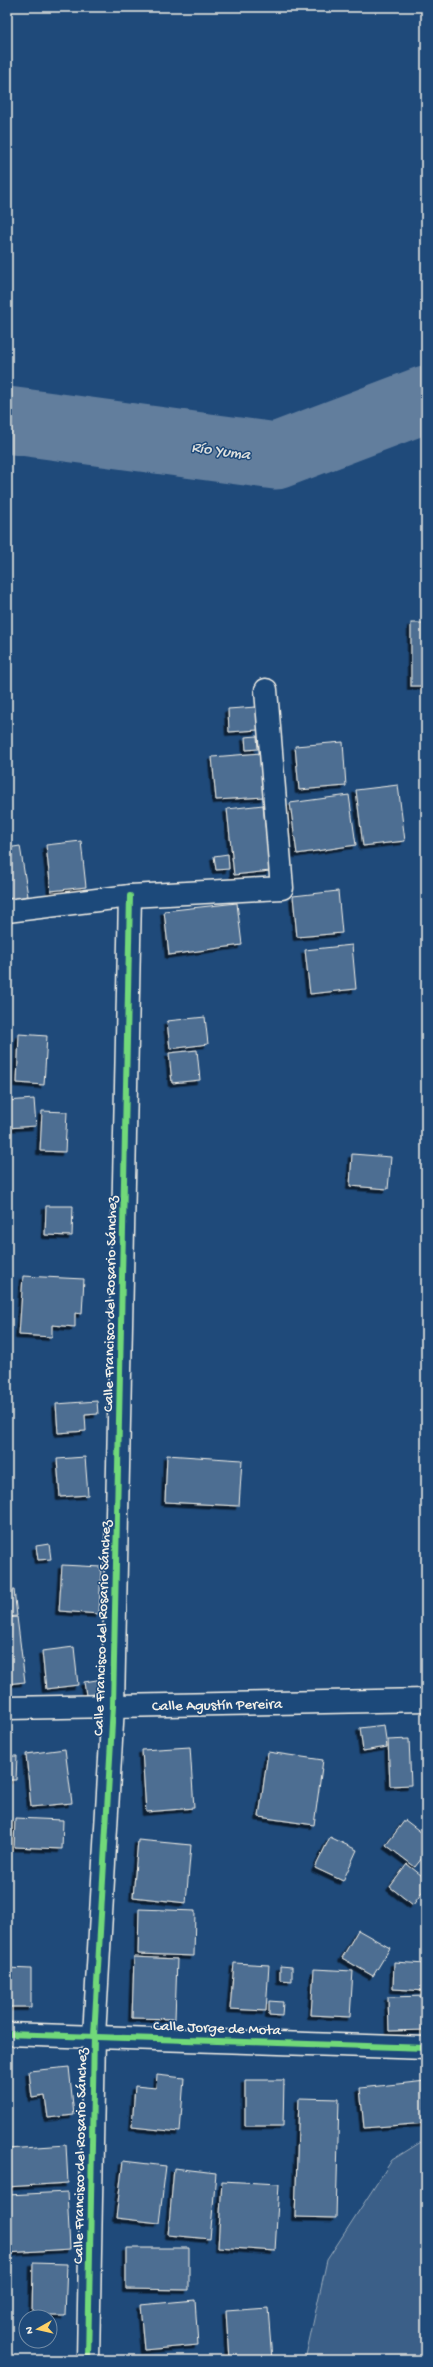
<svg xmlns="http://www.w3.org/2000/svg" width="433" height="2367" viewBox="0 0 433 2367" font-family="'Gochi Hand',sans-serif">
<defs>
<filter id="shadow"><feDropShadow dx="-3.5" dy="3.5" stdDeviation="0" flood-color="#0009"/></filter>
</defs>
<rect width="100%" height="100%" fill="#1f4a7a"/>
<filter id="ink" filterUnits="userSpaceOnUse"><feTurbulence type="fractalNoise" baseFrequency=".025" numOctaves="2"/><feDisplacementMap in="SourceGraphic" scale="8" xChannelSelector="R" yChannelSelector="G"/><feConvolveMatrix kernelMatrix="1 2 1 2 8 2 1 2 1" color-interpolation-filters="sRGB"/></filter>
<g filter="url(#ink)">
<path fill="#3a5f88" stroke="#97a8b8" d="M426 2139V2360H305L327 2260 392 2160Z"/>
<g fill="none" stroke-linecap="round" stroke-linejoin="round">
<path stroke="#627e9d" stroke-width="67" d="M7 420 276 456 426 399"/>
</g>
<g fill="#4d6e92" stroke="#f4f1e8" filter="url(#shadow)">
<rect x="411" y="623" width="15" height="63"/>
<path d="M256 707 258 730 229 732 228 709Z"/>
<path d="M257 736 258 749 246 750 245 737Z"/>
<path d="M343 742 346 786 299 790 295 746Z"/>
<path d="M261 753 264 797 216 800 212 757Z"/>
<path d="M398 785 405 841 363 846 356 790Z"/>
<path d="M349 795 356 845 297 854 290 803Z"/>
<path d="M263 805 270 871 234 875 227 809Z"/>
<path d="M81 841 86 887 51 891 46 845Z"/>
<path d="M20 846 28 896 7 900V848Z"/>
<path d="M228 854 229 869 216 870 214 856Z"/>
<path d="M338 891 342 933 297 937 293 896Z"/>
<path d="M237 903 242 945 169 955 164 911Z"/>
<path d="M352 945 356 989 310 994 305 950Z"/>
<path d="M205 1017 208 1044 170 1049 167 1021Z"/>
<path d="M19 1034 47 1036 44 1085 17 1083Z"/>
<path d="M197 1050 200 1080 172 1083 169 1053Z"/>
<path d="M34 1099 36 1126 7 1128V1101Z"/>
<path d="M42 1111 67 1112 65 1152 40 1151Z"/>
<path d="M352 1154 391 1157 388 1189 350 1186Z"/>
<path d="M46 1206H73L72 1236 45 1235Z"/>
<path d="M23 1276 84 1279 82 1314 75 1313V1327L52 1325V1337L19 1335Z"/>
<path d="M97 1401 98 1414 85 1415 86 1431 58 1433 56 1404Z"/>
<path d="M167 1455 242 1460 239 1506 165 1502Z"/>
<path d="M85 1457 88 1495 60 1497 57 1459Z"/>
<path d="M49 1544 51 1559 38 1560 36 1546Z"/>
<path d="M62 1565 101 1567 99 1614 59 1611Z"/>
<path d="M14 1590 17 1616 7 1617V1591Z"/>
<path d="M17 1617 25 1682 7 1684V1618Z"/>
<path d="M74 1647 78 1685 46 1689 42 1651Z"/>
<path d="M103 1679 105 1693 86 1695 84 1682Z"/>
<path d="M384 1725 387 1747 363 1751 360 1728Z"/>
<path d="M409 1739 411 1785 390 1786 388 1740Z"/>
<path d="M190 1747 194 1808 146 1812 142 1750Z"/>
<path d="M65 1749 72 1803 31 1807 26 1754Z"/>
<path d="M268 1752 323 1760 314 1825 259 1817Z"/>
<path d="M7 1756H17L16 1780H7Z"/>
<path d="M15 1818 63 1820 62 1849 14 1847Z"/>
<path d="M405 1820 426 1836V1853L415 1867 386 1845Z"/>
<path d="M330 1837 357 1850 343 1881 315 1868Z"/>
<path d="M138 1840 191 1845 186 1903 133 1897Z"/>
<path d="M407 1864 426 1879V1887L413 1905 390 1887Z"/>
<path d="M139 1909 195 1911 194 1956 138 1954Z"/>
<path d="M358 1930 390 1948 373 1976 342 1958Z"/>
<path d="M134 1957 177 1959 175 2019 132 2018Z"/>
<path d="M394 1962 426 1964V1991L393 1989Z"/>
<path d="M234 1963 269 1965 266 2011 230 2009Z"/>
<path d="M280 1966 292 1967V1981L280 1980Z"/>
<path d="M7 1968 31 1969V2007H7Z"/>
<path d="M314 1969 353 1971 350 2017 311 2015Z"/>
<path d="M426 1996V2030L389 2031 388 1997Z"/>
<path d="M269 2001 283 2002 282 2016 269 2015Z"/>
<path d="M69 2067 74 2115 48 2118 45 2096 32 2098 29 2071Z"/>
<path d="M157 2075 184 2078 180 2132 132 2127 135 2086 156 2088Z"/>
<path d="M245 2080H284L283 2126H245Z"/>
<path d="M426 2081V2123L364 2128 360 2088Z"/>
<path d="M299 2098 339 2099 336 2218 295 2217Z"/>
<path d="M66 2145 68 2183 7 2187V2149Z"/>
<path d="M123 2161 166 2166 159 2223 116 2218Z"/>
<path d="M174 2168 216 2173 210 2239 168 2235Z"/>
<path d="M222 2181 279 2184 275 2251 218 2247Z"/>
<path d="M67 2192 70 2249 7 2253V2195Z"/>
<path d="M126 2248H189V2290L126 2289Z"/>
<path d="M33 2263 67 2264 65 2316H32Z"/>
<path d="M195 2300 198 2345 144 2350 140 2305Z"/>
<path d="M268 2308 272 2360H229L226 2311Z"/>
<path d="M119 2357 165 2359V2360H119Z"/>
</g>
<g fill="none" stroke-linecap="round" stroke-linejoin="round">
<g stroke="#f4f1e8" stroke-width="25">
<g id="street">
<path d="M7 911 130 896 282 888 266 690"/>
<path d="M7 1708 426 1700"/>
<path d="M7 2034 426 2048"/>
<path d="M88 2360 94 2036 113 1706 130 896"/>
</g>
</g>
<use href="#street" stroke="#1f4a7a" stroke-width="22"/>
<g stroke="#1f4a7a" stroke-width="8">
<g id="cycleway">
<path d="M7 2034 426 2048"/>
<path d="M88 2360 94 2036 113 1706 130 896"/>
</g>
</g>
<use href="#cycleway" stroke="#71d979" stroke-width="6"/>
</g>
</g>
<g text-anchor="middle" stroke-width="3" stroke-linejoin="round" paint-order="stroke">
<g font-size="15" fill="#f4f1e8" stroke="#1f4a7a">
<text transform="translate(109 1304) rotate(-89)" y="5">Calle Francisco del Rosario Sánchez</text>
<text transform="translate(101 1628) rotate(-88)" y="5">Calle Francisco del Rosario Sánchez</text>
<text transform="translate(217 1704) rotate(-1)" y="5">Calle Agustín Pereira</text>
<text transform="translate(217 2027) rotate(2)" y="5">Calle Jorge de Mota</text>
<text transform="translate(79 2156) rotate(-89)" y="5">Calle Francisco del Rosario Sánchez</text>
</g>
<g font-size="16" font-style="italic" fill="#dee0dd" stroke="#1f4a7a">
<text transform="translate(221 449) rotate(8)" y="6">Río Yuma</text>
</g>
</g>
<rect width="433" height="2367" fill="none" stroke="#1f4a7a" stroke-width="24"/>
<rect x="12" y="12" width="409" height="2343" fill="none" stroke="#f4f1e8" stroke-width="1.5" filter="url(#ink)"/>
<g transform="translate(38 2329) rotate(262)"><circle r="19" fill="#1f4a7a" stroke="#748da6"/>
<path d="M0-3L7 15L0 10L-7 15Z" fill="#ffd166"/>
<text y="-6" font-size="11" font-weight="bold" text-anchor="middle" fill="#f4f1e8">N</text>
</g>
</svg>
